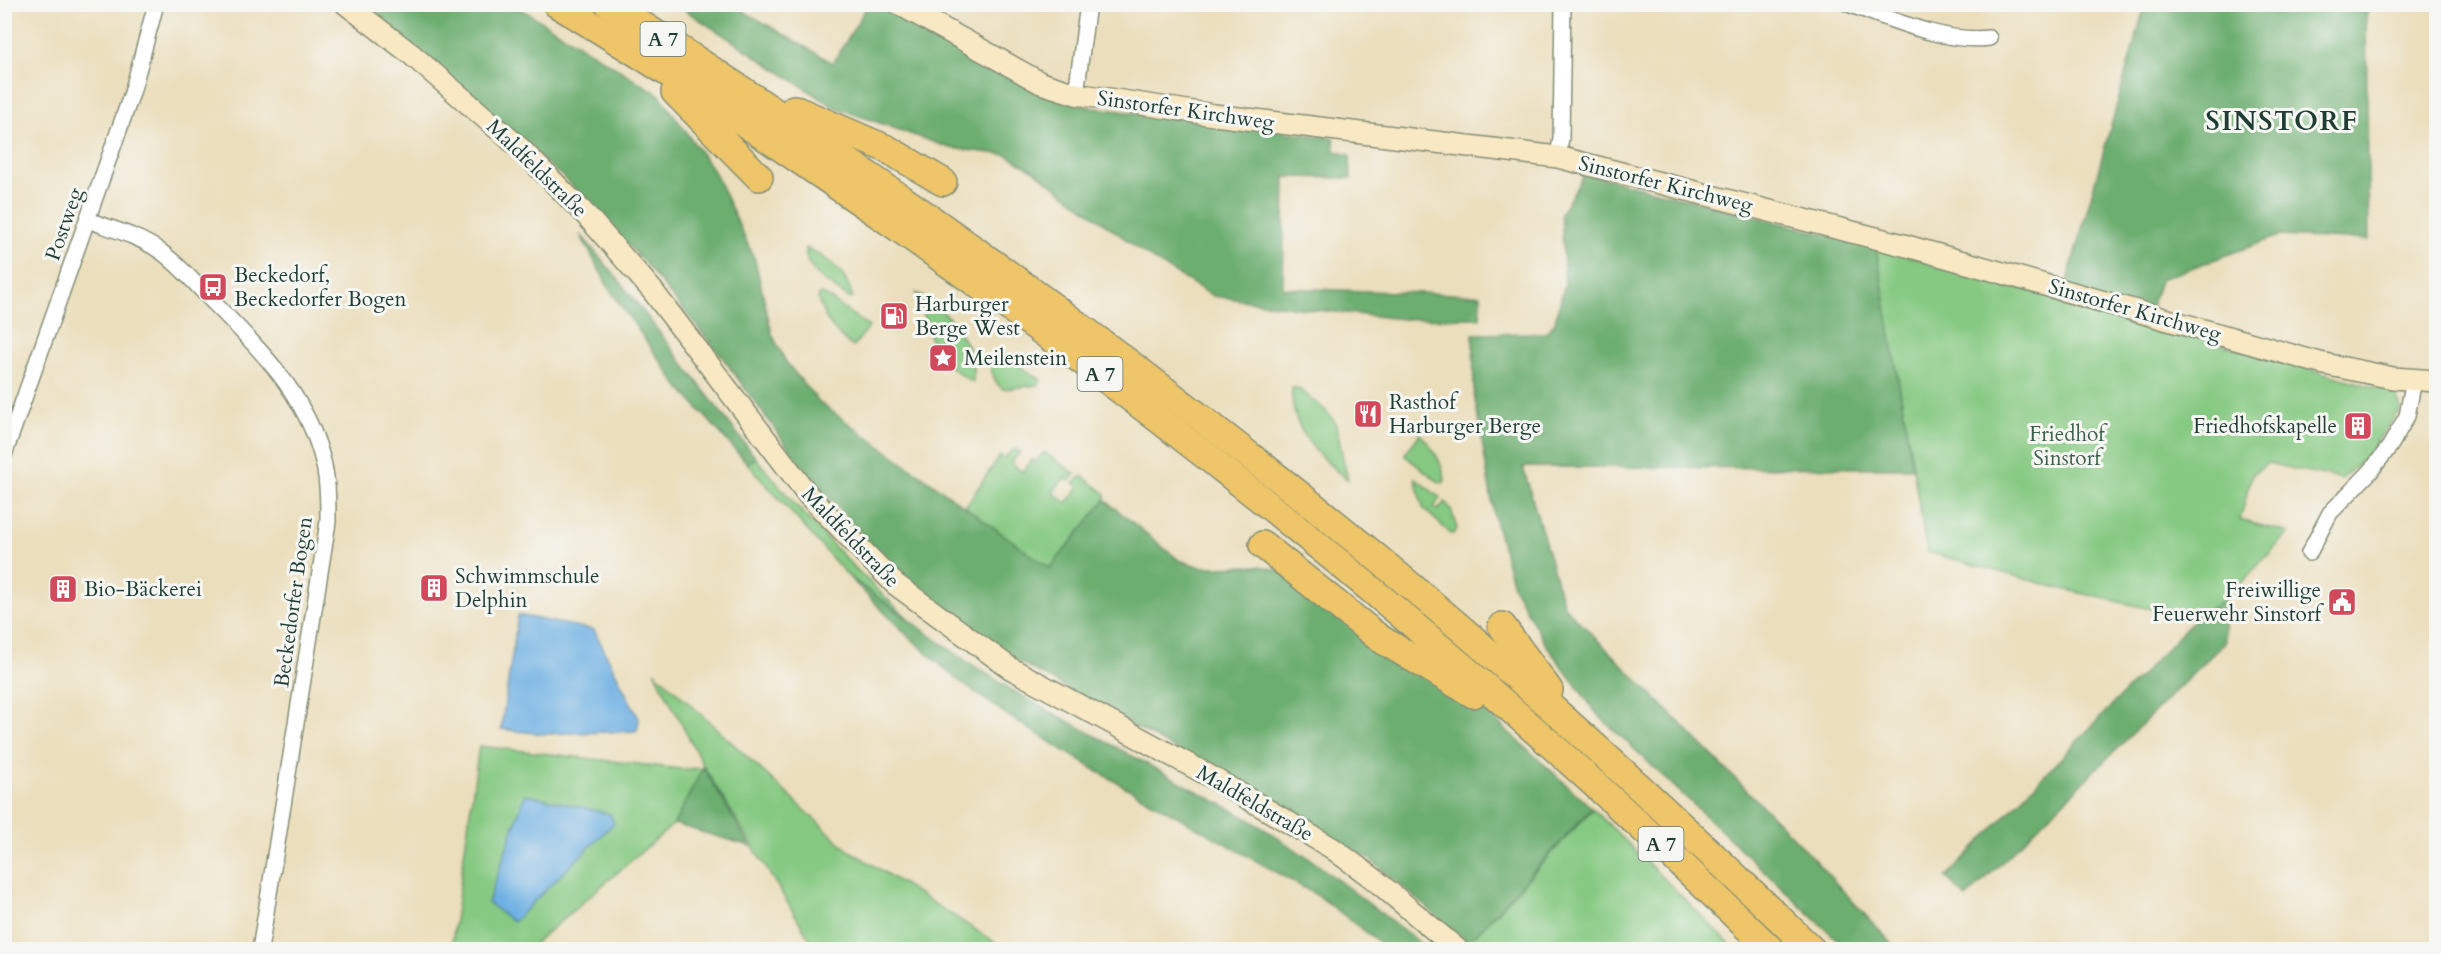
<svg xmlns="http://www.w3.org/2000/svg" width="2441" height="954" viewBox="0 0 2441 954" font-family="Cardo,serif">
<rect width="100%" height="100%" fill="#f6f6f2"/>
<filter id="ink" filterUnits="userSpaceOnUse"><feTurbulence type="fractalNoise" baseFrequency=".0167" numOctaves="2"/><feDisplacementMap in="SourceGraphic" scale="12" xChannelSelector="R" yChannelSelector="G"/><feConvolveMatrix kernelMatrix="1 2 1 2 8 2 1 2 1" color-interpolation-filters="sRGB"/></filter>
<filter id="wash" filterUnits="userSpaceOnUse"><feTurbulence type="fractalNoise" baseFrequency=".008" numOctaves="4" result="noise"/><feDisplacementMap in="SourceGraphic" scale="24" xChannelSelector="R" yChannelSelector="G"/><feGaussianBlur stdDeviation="1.35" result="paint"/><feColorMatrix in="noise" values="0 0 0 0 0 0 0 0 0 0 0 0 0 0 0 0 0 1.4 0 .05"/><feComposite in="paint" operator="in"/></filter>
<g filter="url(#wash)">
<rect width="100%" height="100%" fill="#ebdebc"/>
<g fill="#86c982" stroke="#52835b" stroke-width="1.5">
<path d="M1876 247 2395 393 2401 408 2368 454 2342 479 2267 463 2252 475 2240 520 2289 533 2223 602 2200 614H2173L2058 588 1927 552Z"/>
<path d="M806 248C830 259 847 273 853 298H849C833 287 802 271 806 248Z"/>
<path d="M916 293C946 307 977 346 973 381H970L941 360 934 351Z"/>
<path d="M820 294 825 295 869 327 853 347C837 335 822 318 818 297Z"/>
<path d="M996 354 1006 357 1041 380 1038 385 1003 389C994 383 991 371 990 361Z"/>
<path d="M1292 388H1298L1325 410 1335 422 1348 480C1318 457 1290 429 1292 388Z"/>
<path d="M1420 434C1433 447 1442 462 1445 480L1443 483 1439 482 1404 455Z"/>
<path d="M1014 449 1020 452 1011 463 1023 472 1032 460 1036 462 1044 452 1075 474 1069 481 1064 478 1053 492 1067 503 1079 487 1074 483 1082 476 1106 494 1105 500 1050 569 965 507 1000 456 1004 458Z"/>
<path d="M756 458C803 516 853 569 908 618L848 576 747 463Z"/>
<path d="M1415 478 1440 498 1434 507 1438 510 1445 502 1451 509 1457 529 1455 533 1451 534 1423 508Z"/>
<path d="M654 671 847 849 1006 949H816L704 767Z"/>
<path d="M479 746 681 769 703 768 674 824 528 949 451 950Z"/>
<path d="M1593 809 1735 949 1475 950 1468 943Z"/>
</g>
<g fill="#6cad70" stroke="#467552" stroke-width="1.5">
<path d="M360 5H515L660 95 715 173 755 260 772 334 786 362 819 402 1050 568 1105 500 1179 560 1201 567 1259 566 1283 571 1371 642 1490 715 1592 808 1468 943 1370 859 1013 658 888 563 803 468 723 358 642 260 563 177Z"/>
<path d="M677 5H733L833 63 868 5H883L1046 94 1089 107 1334 138 1335 151 1350 155 1351 178 1285 177 1283 288 1481 295 1480 318 1403 319 1306 309 1213 296 1153 260 1033 170 1007 155 950 148 834 107Z"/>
<path d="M2145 5H2370L2366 17 2369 240 2279 236 2161 279 2145 323 2062 299Z"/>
<path d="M1585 173 1876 247 1913 468 1523 467 1564 606 1797 841 1897 949H1847L1597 714 1544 642 1513 586 1495 520 1474 394 1473 334 1545 333 1554 324 1565 284 1561 213Z"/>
<path d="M580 234 618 279 756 458 747 463 678 386 610 290Z"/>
<path d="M848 576 969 663 1020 695 1252 821 1313 861 1428 949H1388L1320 897 1097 771 1007 715 955 678 907 635Z"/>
<path d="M2223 602 2225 642 1966 898 1946 877 2200 614Z"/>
<path d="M703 767 750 846 674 824Z"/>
</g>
<g fill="#6eb0e3" stroke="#46768c" stroke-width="1.5">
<path d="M518 615 594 630 639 719 637 731 542 734 501 729Z"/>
<path d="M525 794 610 814 614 823 513 922 488 903Z"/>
</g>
</g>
<g filter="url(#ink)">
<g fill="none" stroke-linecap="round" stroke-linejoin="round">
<g stroke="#858e78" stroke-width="18">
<g id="street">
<path d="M1848 4C1889 18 1946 44 1989 38"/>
<path d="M1076 94 1088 4"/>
<path d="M1558 157 1561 138 1563 4"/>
<path d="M88 220C112 229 139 236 160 251 179 264 199 288 216 305 259 348 304 393 321 454 328 476 328 499 328 522L260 950"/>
<path d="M4 455 132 93 156 4"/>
<path d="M2309 553 2330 513 2370 472 2390 446 2407 416 2414 380"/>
</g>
</g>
<g stroke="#858e78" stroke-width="24">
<g id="secondary">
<path d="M346 4 411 54 520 148 586 215 652 290 809 496 895 584 1010 668 1208 775 1332 848 1374 879 1458 950"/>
<path d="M899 4 1041 83 1076 94 1214 115 1558 157 1907 246 2320 363 2393 378 2436 381"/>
</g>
</g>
<g stroke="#858e78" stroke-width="30">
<g id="highway">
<path d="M557 4C673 73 784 149 894 225 1205 442 1499 685 1771 950"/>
<path d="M609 4C854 159 1091 328 1317 509 1489 647 1653 796 1812 950"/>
<path d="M675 92 759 177"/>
<path d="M794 109 887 149 943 182"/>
<path d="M1263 545 1379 638 1473 694"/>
<path d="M1502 626 1549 690"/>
</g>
</g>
<use href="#street" stroke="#fff" stroke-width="15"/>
<use href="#secondary" stroke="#f8e8c3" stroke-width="21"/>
<use href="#highway" stroke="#eec569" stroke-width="27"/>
</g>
</g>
<defs>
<g id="bus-square" transform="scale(1.5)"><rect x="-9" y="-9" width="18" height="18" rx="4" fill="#d1495b" stroke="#f6f6f2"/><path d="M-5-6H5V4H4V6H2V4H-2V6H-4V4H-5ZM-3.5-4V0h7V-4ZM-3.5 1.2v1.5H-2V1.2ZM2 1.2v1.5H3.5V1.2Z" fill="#fff"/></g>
<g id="fuel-square" transform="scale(1.5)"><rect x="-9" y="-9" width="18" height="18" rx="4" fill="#d1495b" stroke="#f6f6f2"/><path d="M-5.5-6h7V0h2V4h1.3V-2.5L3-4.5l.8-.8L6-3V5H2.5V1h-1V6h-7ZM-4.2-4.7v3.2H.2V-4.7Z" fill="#fff"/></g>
<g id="sight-square" transform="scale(1.5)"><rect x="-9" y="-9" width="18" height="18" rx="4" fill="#d1495b" stroke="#f6f6f2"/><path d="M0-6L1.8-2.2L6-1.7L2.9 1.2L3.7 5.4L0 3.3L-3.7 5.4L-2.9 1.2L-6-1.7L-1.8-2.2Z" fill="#fff"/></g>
<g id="restaurant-square" transform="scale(1.5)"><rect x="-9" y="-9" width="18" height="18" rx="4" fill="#d1495b" stroke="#f6f6f2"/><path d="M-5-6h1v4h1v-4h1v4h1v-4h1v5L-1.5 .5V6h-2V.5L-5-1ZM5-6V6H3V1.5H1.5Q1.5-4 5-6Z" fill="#fff"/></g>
<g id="building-square" transform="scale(1.5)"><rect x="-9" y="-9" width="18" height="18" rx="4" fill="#d1495b" stroke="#f6f6f2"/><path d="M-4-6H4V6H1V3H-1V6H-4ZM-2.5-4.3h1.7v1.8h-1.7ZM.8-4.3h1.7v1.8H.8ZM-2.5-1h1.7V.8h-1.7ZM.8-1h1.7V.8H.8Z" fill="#fff"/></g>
<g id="civic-square" transform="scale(1.5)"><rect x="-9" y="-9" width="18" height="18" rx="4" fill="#d1495b" stroke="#f6f6f2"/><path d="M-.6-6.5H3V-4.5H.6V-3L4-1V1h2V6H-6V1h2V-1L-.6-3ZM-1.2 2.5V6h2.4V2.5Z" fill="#fff"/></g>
</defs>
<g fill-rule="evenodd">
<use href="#bus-square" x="213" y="287"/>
<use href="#fuel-square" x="894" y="316"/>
<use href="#sight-square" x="943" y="358"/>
<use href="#restaurant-square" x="1368" y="414"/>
<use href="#building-square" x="2358" y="426"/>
<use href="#building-square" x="434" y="588"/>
<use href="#building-square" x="63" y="589"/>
<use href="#civic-square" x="2342" y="602"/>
</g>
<g text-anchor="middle" stroke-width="6" stroke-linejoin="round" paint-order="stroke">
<g fill="#f6f6f2" stroke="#60746d" stroke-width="1.5">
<rect x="640.5" y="22" width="45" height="34" rx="4.5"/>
<rect x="1077.5" y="357" width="45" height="34" rx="4.5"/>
<rect x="1638.5" y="827" width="45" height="34" rx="4.5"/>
</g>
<g font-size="20" font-weight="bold" fill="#1f3d34">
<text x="663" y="46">A 7</text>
<text x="1100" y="381">A 7</text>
<text x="1661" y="851">A 7</text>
</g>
<g font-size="21" fill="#1f3d34" stroke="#f6f6f2">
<text transform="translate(1186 110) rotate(8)" y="7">Sinstorfer Kirchweg</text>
<text transform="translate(537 168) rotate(44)" y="7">Maldfeldstraße</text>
<text transform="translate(1666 184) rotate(14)" y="7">Sinstorfer Kirchweg</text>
<text transform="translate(64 224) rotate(-71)" y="7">Postweg</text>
<text transform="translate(2135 310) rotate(16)" y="7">Sinstorfer Kirchweg</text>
<text transform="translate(851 537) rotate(46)" y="7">Maldfeldstraße</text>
<text transform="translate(293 602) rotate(-82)" y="7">Beckedorfer Bogen</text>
<text transform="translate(1255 803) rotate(30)" y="7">Maldfeldstraße</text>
</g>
<g font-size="21" fill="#1f3d34" stroke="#f6f6f2" text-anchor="start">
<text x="234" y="282">Beckedorf,<tspan x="234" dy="24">Beckedorfer Bogen</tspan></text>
<text x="915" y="311">Harburger<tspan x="915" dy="24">Berge West</tspan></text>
<text x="964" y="365">Meilenstein</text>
<text x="1389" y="409">Rasthof<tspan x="1389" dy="24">Harburger Berge</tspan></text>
<text x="2337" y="433" text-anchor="end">Friedhofskapelle</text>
<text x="455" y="583">Schwimmschule<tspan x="455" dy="24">Delphin</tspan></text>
<text x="84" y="596">Bio-Bäckerei</text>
<text x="2321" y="597" text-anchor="end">Freiwillige<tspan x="2321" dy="24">Feuerwehr Sinstorf</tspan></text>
</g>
<g font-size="21" fill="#396048" stroke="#f6f6f2">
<text x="2067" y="441">Friedhof<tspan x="2067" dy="24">Sinstorf</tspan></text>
</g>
<g font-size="27" font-weight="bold" letter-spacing="1.5" fill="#1f3d34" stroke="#f6f6f2">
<text x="2282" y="130">SINSTORF</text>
</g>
</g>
<rect width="2441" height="954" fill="none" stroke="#f6f6f2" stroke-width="24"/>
</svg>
